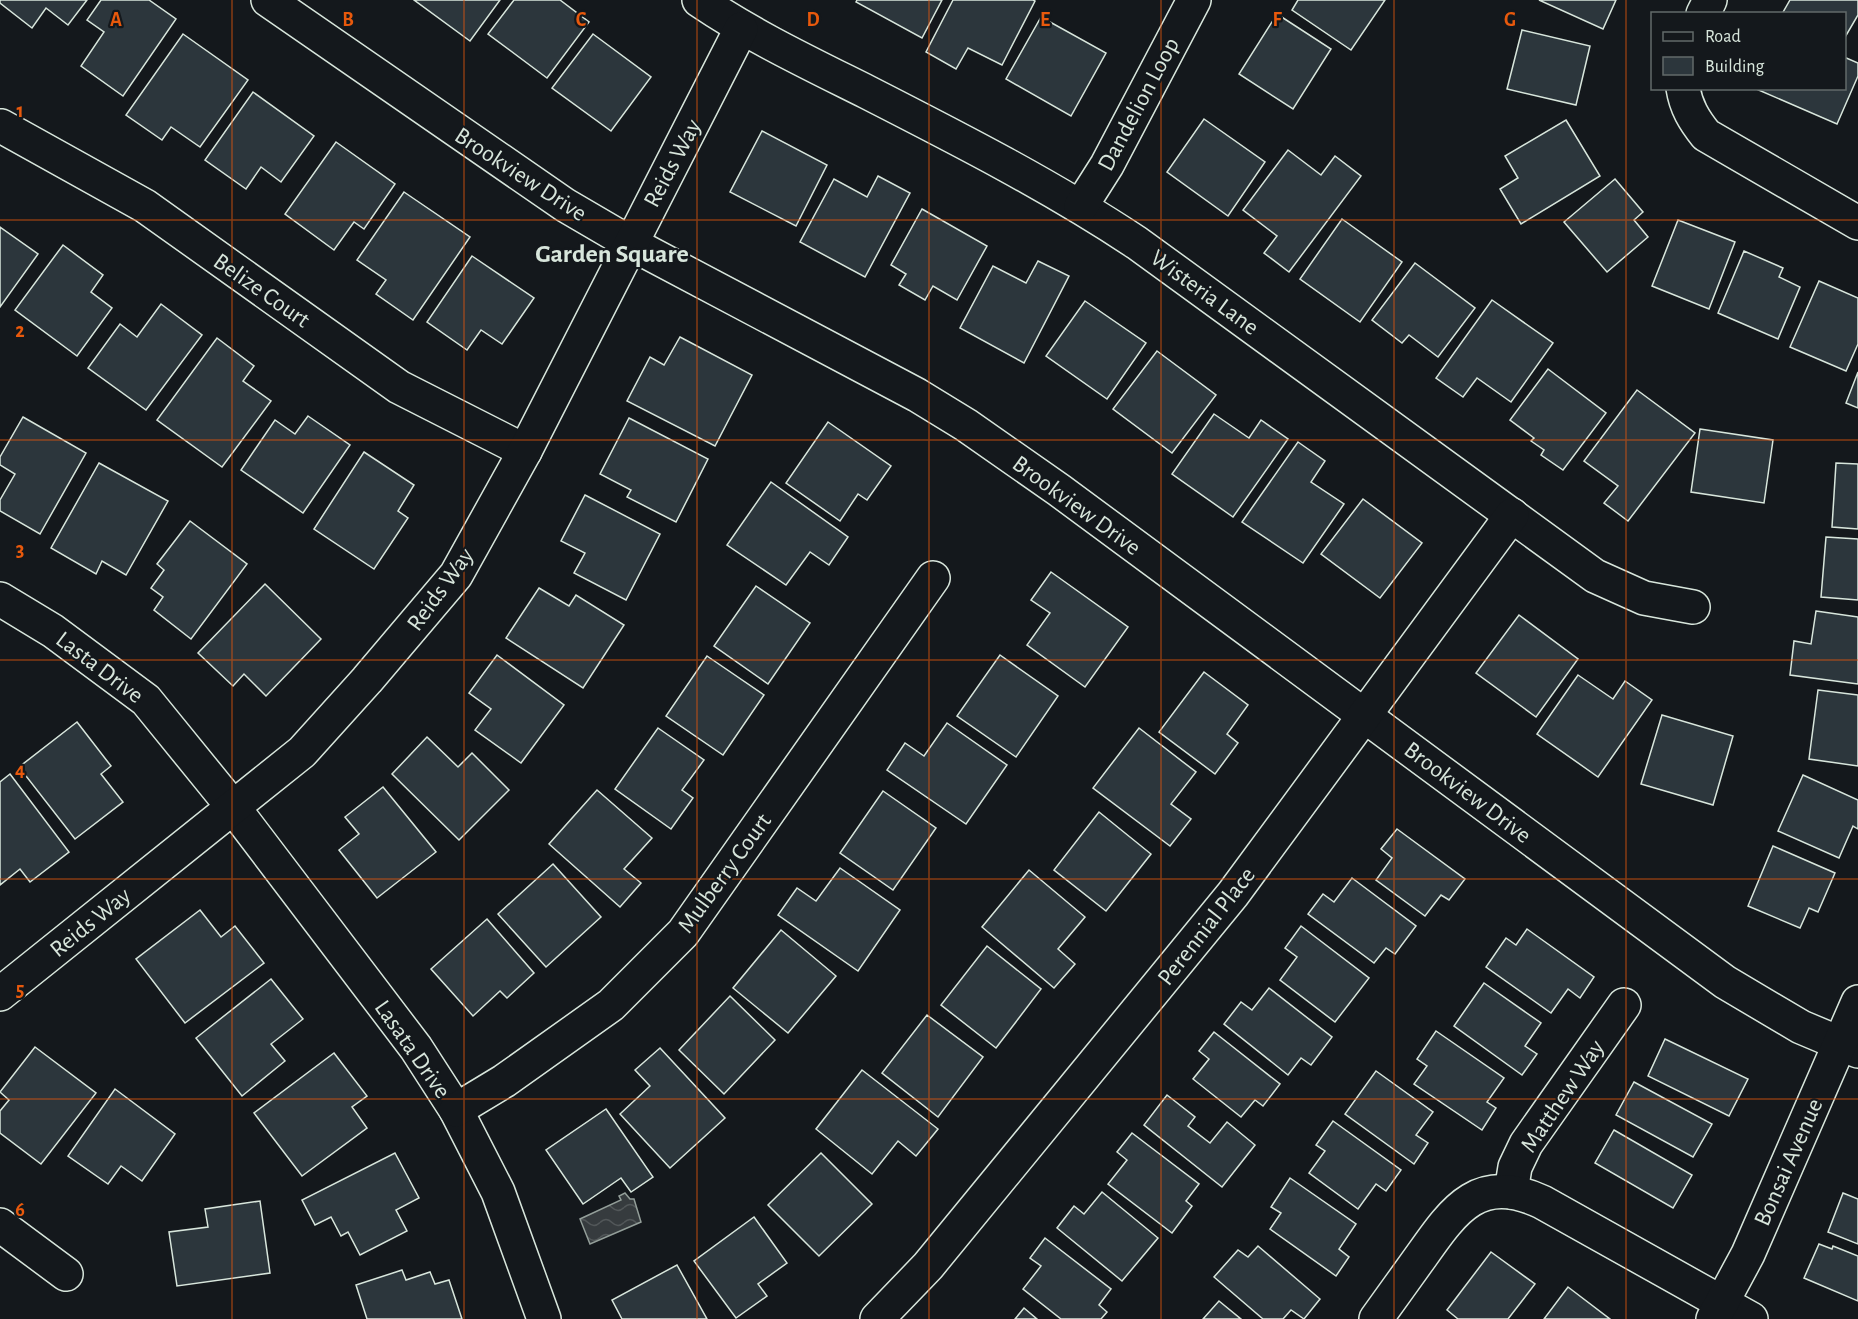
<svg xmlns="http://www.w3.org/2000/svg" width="1858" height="1319" viewBox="0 0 1858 1319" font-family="'Alegreya Sans',sans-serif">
<defs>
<pattern id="water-waves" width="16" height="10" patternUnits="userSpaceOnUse" patternTransform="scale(1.5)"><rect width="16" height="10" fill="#363b3e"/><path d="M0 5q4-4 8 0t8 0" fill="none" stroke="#525759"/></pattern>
</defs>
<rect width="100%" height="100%" fill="#14181c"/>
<path fill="url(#water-waves)" stroke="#939e99" stroke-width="1.5" d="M625 1193 630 1199H634L641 1222 590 1244 580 1219 621 1200 619 1196Z"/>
<g fill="#2c363c" stroke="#d8e6dc" stroke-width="1.5">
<path d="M0 0H87L68 25 46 8 32 28 0 3Z"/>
<path d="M101 0H149L176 19 123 96 81 66 104 32 87 20Z"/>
<path d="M414 0H500L470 41Z"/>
<path d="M514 0H560L589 22 547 78 488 34Z"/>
<path d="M857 0H942L922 38 856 2Z"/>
<path d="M953 0H1033L1035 1 1002 65 968 48 956 69 926 52Z"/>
<path d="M1298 0H1385L1351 50 1292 10Z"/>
<path d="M1539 0H1616L1603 29Z"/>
<path d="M1790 0H1858V15L1844 39V14H1782Z"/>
<path d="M1277 14 1331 49 1293 109 1239 74Z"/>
<path d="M1041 17 1106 53 1071 116 1006 79Z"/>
<path d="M1522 30 1590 46 1576 105 1507 89Z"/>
<path d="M183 34 248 80 200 147 171 127 162 140 126 115Z"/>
<path d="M593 34 651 77 611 131 552 88Z"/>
<path d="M1844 57 1858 63V76L1837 124 1754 88H1844Z"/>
<path d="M253 92 314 136 281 182 261 167 246 189 205 160Z"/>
<path d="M1204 119 1265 162 1228 216 1167 172Z"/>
<path d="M1566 120 1600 176 1521 224 1500 189 1518 178 1505 156Z"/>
<path d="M762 131 827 165 796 226 730 192Z"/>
<path d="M336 142 395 184 364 229 354 222 334 250 285 214Z"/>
<path d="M1288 150 1321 175 1335 156 1361 176 1289 272 1264 253 1277 236 1243 210Z"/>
<path d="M878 176 910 193 865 277 800 242 834 179 867 197Z"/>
<path d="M1615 179 1643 212 1634 220 1648 237 1607 272 1564 222Z"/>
<path d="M404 192 470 237 413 320 376 294 386 280 357 260Z"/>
<path d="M922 209 987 246 957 300 933 286 925 300 899 285 906 274 891 265Z"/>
<path d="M1342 219 1402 262 1360 322 1300 279Z"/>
<path d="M1678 220 1735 242 1709 309 1652 286Z"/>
<path d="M0 227 38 254 0 307Z"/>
<path d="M63 245 103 275 91 292 112 308 77 356 15 310Z"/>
<path d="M1744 251 1783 268 1779 277 1800 287 1778 339 1718 313Z"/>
<path d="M472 256 534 298 502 344 481 330 467 350 427 322Z"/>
<path d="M1038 261 1069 276 1024 363 960 328 993 266 1026 283Z"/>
<path d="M1415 263 1475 308 1438 357 1409 335 1402 343 1372 320Z"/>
<path d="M1819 281 1858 298V344L1846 371 1790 347Z"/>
<path d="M1492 300 1553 343 1511 402 1477 378 1463 397 1436 378Z"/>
<path d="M1085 301 1146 343 1107 399 1046 356Z"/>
<path d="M161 304 202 335 146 410 88 368 120 324 137 337Z"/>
<path d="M680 337 752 375 715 446 627 401 650 357 664 365Z"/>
<path d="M217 338 254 366 243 381 271 401 222 467 157 420Z"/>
<path d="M1157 351 1216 395 1172 453 1113 409Z"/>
<path d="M1548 369 1606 413 1563 470 1541 455 1544 450 1531 441 1534 438 1510 420Z"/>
<path d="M1858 372V408L1846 403Z"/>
<path d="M1637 390 1695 433 1628 521 1604 503 1618 486 1584 461Z"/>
<path d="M1214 414 1249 438 1261 420 1288 439 1233 517 1172 474Z"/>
<path d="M308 416 350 445 303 513 241 470 275 420 295 434Z"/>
<path d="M23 417 86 453 40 534 0 511V500L15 474 0 465V457Z"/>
<path d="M629 418 708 459 676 522 627 497 631 490 600 474Z"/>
<path d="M828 422 891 466 867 500 858 494 840 521 786 483Z"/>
<path d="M1700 429 1773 440 1764 503 1691 492Z"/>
<path d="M1298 442 1325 461 1311 482 1344 504 1303 563 1242 522Z"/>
<path d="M364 452 414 485 398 511 408 518 374 569 314 529Z"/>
<path d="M99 463 168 501 126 575 102 561 96 574 51 548Z"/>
<path d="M1836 463 1858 464V529L1832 527Z"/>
<path d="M771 482 848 537 829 565 810 552 786 585 727 545Z"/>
<path d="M585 495 660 534 626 600 574 573 585 553 561 541Z"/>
<path d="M1363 499 1422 543 1380 598 1321 554Z"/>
<path d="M190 521 247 564 191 639 154 610 163 597 151 588 164 570 157 564Z"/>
<path d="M1826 537 1858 539V600L1821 597Z"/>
<path d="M1051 572 1128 627 1085 687 1027 645 1050 613 1031 600Z"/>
<path d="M265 584 321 639 266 696 244 674 233 686 198 653Z"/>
<path d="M756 586 810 623 768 684 714 646Z"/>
<path d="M539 588 569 606 576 595 624 625 583 688 506 638Z"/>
<path d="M1816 611 1858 617V684L1790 675 1794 641 1811 644Z"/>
<path d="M1519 615 1578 659 1536 717 1476 673Z"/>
<path d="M497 655 564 705 521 763 475 730 491 709 469 693Z"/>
<path d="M1000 655 1058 696 1016 757 957 716Z"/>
<path d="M707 656 764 695 723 755 666 716Z"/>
<path d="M1204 672 1248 705 1227 734 1238 743 1215 774 1159 732Z"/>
<path d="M1578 675 1613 699 1625 681 1652 700 1598 777 1537 734Z"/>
<path d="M1818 690 1858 695V766L1809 759Z"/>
<path d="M1662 715 1733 736 1713 805 1641 784Z"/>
<path d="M77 722 111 766 101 774 123 802 75 839 19 767Z"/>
<path d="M947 723 1007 765 966 824 887 770 905 743 924 756Z"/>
<path d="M658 728 704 760 682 790 693 798 671 829 615 789Z"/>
<path d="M1139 728 1196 772 1171 804 1191 819 1170 846 1093 788Z"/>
<path d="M427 737 458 767 472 753 509 790 459 840 392 774Z"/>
<path d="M10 774 69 852 30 882 20 869 0 885V782Z"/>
<path d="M1803 775 1858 800V829L1853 826 1839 858 1778 831Z"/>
<path d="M383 787 436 852 377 898 339 850 359 834 345 817Z"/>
<path d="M597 790 652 838 624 869 641 883 620 907 549 844Z"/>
<path d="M883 791 936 828 893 890 840 853Z"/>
<path d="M1099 812 1151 854 1106 911 1054 870Z"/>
<path d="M1397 829 1465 879 1449 900 1441 895 1425 916 1376 880 1392 858 1381 849Z"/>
<path d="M1773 846 1835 873 1818 912 1809 908 1800 928 1748 906Z"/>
<path d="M553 864 601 917 546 967 498 914Z"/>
<path d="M840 868 900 910 858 971 778 915 797 888 816 901Z"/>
<path d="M1029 870 1085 917 1058 949 1075 964 1054 988 982 927Z"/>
<path d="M1352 878 1416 926 1395 954 1386 948 1374 963 1308 914 1323 894 1334 902Z"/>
<path d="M200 910 221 937 235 926 264 963 185 1023 136 959Z"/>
<path d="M487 919 534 973 507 998 500 991 473 1016 431 969Z"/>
<path d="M1301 926 1369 978 1335 1022 1280 980 1297 957 1285 948Z"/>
<path d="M1527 929 1594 977 1580 998 1568 989 1551 1013 1486 967 1506 938 1516 945Z"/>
<path d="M781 930 836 976 788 1033 733 988Z"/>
<path d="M987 946 1041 989 996 1048 941 1005Z"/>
<path d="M271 979 303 1019 271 1044 285 1061 242 1096 196 1038Z"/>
<path d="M1484 983 1541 1023 1525 1046 1537 1054 1522 1075 1454 1026Z"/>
<path d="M1269 988 1332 1037 1311 1065 1301 1058 1288 1075 1224 1024 1241 1002 1252 1010Z"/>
<path d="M730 996 775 1040 724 1094 679 1050Z"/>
<path d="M927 1015 983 1057 938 1117 882 1073Z"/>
<path d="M1436 1031 1504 1078 1487 1102 1496 1108 1482 1130 1414 1084 1427 1066 1417 1059Z"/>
<path d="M1214 1032 1280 1084 1263 1106 1255 1100 1241 1117 1193 1079 1209 1059 1199 1051Z"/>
<path d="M1665 1039 1748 1079 1729 1116 1648 1076Z"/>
<path d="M35 1047 96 1093 41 1164 0 1133V1111L9 1100 0 1092Z"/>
<path d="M660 1048 725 1118 670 1168 620 1114 650 1086 635 1070Z"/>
<path d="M334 1053 367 1096 352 1107 367 1128 302 1176 254 1113Z"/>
<path d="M862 1070 938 1129 916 1156 898 1141 872 1174 816 1129Z"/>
<path d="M1376 1071 1433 1112 1416 1135 1428 1143 1414 1164 1345 1114Z"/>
<path d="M1634 1082 1712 1124 1693 1157 1616 1115Z"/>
<path d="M115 1089 175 1134 142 1181 121 1166 108 1184 68 1156Z"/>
<path d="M1167 1095 1195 1117 1188 1126 1210 1143 1227 1122 1255 1145 1222 1187 1144 1125Z"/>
<path d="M606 1109 653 1177 631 1192 621 1178 583 1204 546 1150Z"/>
<path d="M1333 1121 1401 1170 1386 1191 1376 1184 1358 1209 1309 1173 1325 1151 1316 1145Z"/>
<path d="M1614 1130 1692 1175 1673 1208 1595 1163Z"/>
<path d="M1132 1133 1199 1184 1186 1201 1192 1206 1172 1233 1108 1184 1127 1160 1117 1152Z"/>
<path d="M395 1153 419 1198 396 1210 407 1231 360 1255 348 1232 341 1236 331 1217 315 1225 302 1200Z"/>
<path d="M821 1153 872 1204 819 1256 768 1205Z"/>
<path d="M1290 1178 1356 1224 1339 1249 1349 1257 1336 1276 1270 1229 1281 1213 1271 1207Z"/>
<path d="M1102 1192 1158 1238 1122 1281 1057 1228 1074 1206 1084 1214Z"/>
<path d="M1843 1193 1858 1199V1244L1828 1232Z"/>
<path d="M260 1201 270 1273 177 1286 169 1232 208 1227 205 1209Z"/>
<path d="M754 1217 787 1263 758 1284 767 1296 736 1318 694 1261Z"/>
<path d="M1045 1238 1111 1289 1099 1305 1107 1312 1101 1319H1061L1023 1289 1041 1266 1030 1258Z"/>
<path d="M1819 1244 1832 1249 1833 1246 1858 1256V1301L1804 1278Z"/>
<path d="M1258 1246 1320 1299 1304 1319 1291 1310 1283 1319H1263L1214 1277 1238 1250 1248 1257Z"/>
<path d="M1491 1252 1535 1284 1508 1319H1458L1447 1310Z"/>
<path d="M677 1265 707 1319H622L612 1300Z"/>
<path d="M402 1270 406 1280 430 1272 435 1284 449 1280 462 1319H367L356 1285Z"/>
<path d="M1568 1287 1610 1319H1544Z"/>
<path d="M1219 1301 1241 1319H1203Z"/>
<path d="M1024 1308 1037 1319H1015Z"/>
</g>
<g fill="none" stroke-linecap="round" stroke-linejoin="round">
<g stroke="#d8e6dc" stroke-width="36">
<g id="minor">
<path d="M268 0 565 205 630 243 917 395 966 425 1059 490 1725 982 1801 1027 1858 1051"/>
<path d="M699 0C752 36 809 63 867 92 959 139 1051 186 1137 243L1595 576 1644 598 1693 607"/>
<path d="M1703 14 1710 0"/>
<path d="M1683 88C1686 107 1694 120 1706 135L1858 223"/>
<path d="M1 126 145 206 399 387 525 451"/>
<path d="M1081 206 1107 165 1194 0"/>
<path d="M0 599 53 631 146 700 233 807 416 1048 456 1110 498 1192 544 1319"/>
<path d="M0 994 302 752 367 680 456 575 525 451 741 29"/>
<path d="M456 1110 504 1081 611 1005 683 933 933 578"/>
<path d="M1511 1192 1515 1167 1526 1144 1624 1005"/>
<path d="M0 1225 66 1274"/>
<path d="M877 1319 928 1266 1233 894 1512 515"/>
<path d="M1376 1319C1391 1298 1407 1276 1422 1255 1455 1208 1480 1173 1542 1202L1751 1319"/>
<path d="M1713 1319 1748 1254 1858 1002"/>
</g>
</g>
<use href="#minor" stroke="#14181c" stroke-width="33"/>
</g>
<path fill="none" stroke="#e8590c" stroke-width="1.5" stroke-opacity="0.55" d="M232 0V1319M464 0V1319M697 0V1319M929 0V1319M1161 0V1319M1394 0V1319M1626 0V1319M0 220H1858M0 440H1858M0 660H1858M0 879H1858M0 1099H1858"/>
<g text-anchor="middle" stroke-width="4.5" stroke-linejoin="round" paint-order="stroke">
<g font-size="24" fill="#d8e6dc" stroke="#14181c">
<text transform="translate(1138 104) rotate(-62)" y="8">Dandelion Loop</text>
<text transform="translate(672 163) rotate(-62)" y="8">Reids Way</text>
<text transform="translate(521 174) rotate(33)" y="8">Brookview Drive</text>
<text transform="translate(262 290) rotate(35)" y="8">Belize Court</text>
<text transform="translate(1205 292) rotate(36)" y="8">Wisteria Lane</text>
<text transform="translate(1077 505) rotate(36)" y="8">Brookview Drive</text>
<text transform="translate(440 589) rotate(-54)" y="8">Reids Way</text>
<text transform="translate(100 667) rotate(37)" y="8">Lasta Drive</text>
<text transform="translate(1468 792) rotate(37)" y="8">Brookview Drive</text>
<text transform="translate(724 873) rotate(-54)" y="8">Mulberry Court</text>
<text transform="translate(90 922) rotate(-39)" y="8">Reids Way</text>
<text transform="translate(1206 926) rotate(-52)" y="8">Perennial Place</text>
<text transform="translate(413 1049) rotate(55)" y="8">Lasata Drive</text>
<text transform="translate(1562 1096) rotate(-56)" y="8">Matthew Way</text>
<text transform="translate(1788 1162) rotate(-66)" y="8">Bonsai Avenue</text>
</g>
<g font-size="26" font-weight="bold" fill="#d8e6dc" stroke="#14181c">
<text x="612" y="262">Garden Square</text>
</g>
</g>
<g font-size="20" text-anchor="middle" font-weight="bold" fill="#e8590c" stroke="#14181c" stroke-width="4.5" stroke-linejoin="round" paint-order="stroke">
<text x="116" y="26">A</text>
<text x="348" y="26">B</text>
<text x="581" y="26">C</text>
<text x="813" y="26">D</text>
<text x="1045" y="26">E</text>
<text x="1277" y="26">F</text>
<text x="1510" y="26">G</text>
<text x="20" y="117">1</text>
<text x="20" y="337">2</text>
<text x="20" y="556">3</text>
<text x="20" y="776">4</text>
<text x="20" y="996">5</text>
<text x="20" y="1216">6</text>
</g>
<rect x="1651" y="12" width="195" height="78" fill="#14181c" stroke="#626a69" stroke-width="1.5"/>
<rect x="1663" y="32" width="30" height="9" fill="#14181c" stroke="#626a69" stroke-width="1.5"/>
<text x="1705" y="42" font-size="18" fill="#d8e6dc">Road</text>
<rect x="1663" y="57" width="30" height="18" fill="#2c363c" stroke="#626a69" stroke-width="1.5"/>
<text x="1705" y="72" font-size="18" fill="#d8e6dc">Building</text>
</svg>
